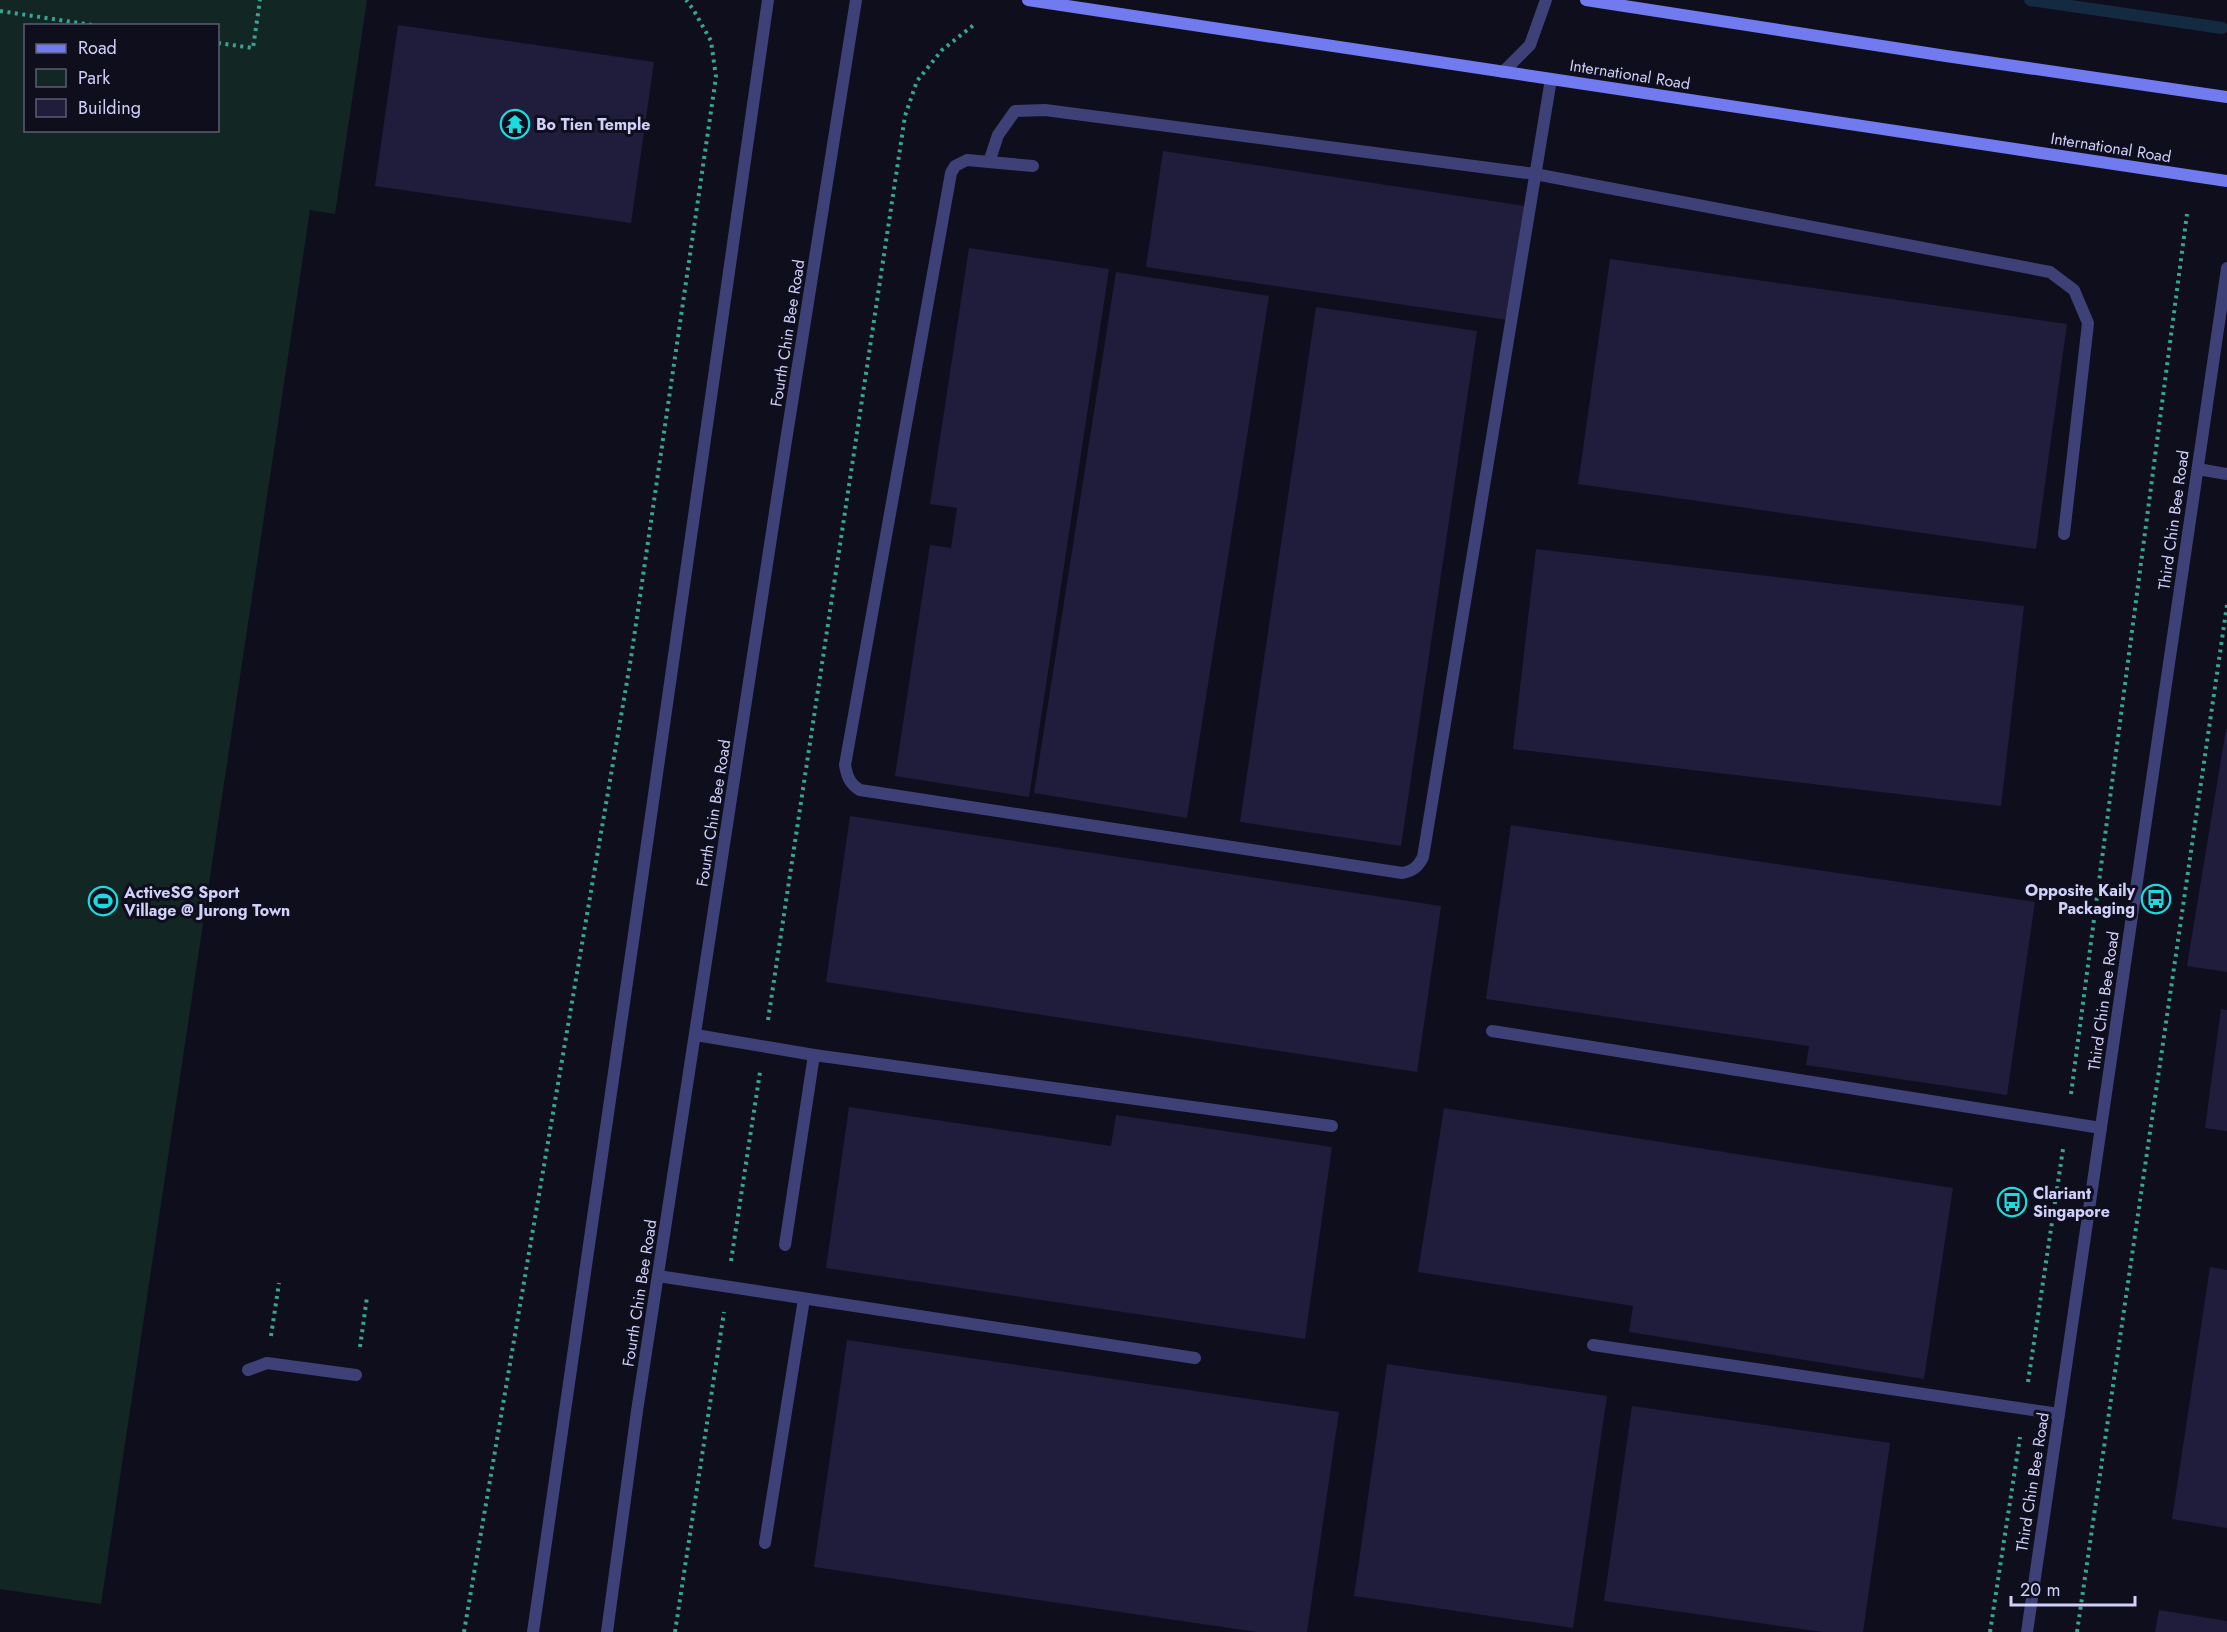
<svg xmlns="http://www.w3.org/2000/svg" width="2227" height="1632" viewBox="0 0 2227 1632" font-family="Jost,sans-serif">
<rect width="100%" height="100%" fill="#0f0e1d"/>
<path fill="#122624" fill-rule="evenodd" d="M0 0H367L335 214 310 210 101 1604 0 1589ZM26 26H218V130H26Z"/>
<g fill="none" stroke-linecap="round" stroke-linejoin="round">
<path stroke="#132a41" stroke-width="12" d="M2030 0 2222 28"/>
</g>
<g fill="#201c3c">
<path d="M398 25 654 62 631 223 375 186Z"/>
<path d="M1163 151 1525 206 1508 320 1146 267Z"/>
<path d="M969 248 1109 269 1029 797 895 776 930 545 951 548 957 508 930 504Z"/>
<path d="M1610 259 2067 324 2036 549 1578 484Z"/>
<path d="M1116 272 1269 296 1187 818 1034 793Z"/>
<path d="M1316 307 1477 331 1401 846 1240 822Z"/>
<path d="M1536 549 2024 606 2001 806 1513 749Z"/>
<path d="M2226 729H2227V972L2187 966Z"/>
<path d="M850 816 1441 906 1417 1072 826 982Z"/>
<path d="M1511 825 2035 902 2007 1095 1806 1065 1809 1046 1486 999Z"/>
<path d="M2221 1009 2227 1010V1131L2205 1128Z"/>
<path d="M849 1107 1111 1146 1116 1115 1332 1147 1305 1339 826 1268Z"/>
<path d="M1444 1108 1953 1188 1924 1379 1629 1332 1633 1306 1418 1272Z"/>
<path d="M2210 1267 2227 1270V1528L2172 1519Z"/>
<path d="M847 1340 1339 1412 1307 1632H1257L814 1567Z"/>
<path d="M1387 1364 1607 1396 1573 1628 1354 1596Z"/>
<path d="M1632 1406 1890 1443 1863 1632H1823L1604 1601Z"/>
<path d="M2159 1610 2227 1621V1632H2155Z"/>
</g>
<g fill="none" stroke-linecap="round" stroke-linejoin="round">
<g stroke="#3aa393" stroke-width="4" stroke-dasharray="3 4.5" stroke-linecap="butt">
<path d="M0 11 99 26"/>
<path d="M218 43 253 48 260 0"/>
<path d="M768 1020 905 116 917 81 942 50 975 24"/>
<path d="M2071 1094 2187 214"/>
<path d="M731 1261 760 1072"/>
<path d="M271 1336 279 1283"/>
<path d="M360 1347 367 1297"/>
<path d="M2028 1382 2063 1149"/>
<path d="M464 1632 631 658 716 77 711 41 693 9 686 0"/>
<path d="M675 1632 724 1312"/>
<path d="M1990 1632 2020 1437"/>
<path d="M2077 1632 2227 605"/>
</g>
<g stroke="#3e4177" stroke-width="12">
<path d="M989 162 998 135 1015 111 1045 110 1535 174 2050 272 2074 290 2088 323 2064 534"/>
<path d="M1033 166 967 160 955 166 951 173 845 765C847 777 850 784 860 790L1402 873C1413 871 1418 867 1423 857L1551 79"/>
<path d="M2198 469 2227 474"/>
<path d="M1492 1031 2101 1128"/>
<path d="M696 1035 814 1055 1332 1126"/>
<path d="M785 1245 814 1055"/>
<path d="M658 1276 1195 1358"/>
<path d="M1593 1345 2059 1414"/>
<path d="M248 1370 267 1363 356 1375"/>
<path d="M765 1543 804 1299"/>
</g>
<g stroke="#3e4177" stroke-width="12">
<path d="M1503 72 1530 45 1546 0"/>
<path d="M533 1632C610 1088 693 544 768 0"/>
<path d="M607 1632 637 1411 785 447 856 0"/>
<path d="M2027 1632 2227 268"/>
</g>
<g stroke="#717aef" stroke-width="12">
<path d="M1028 0 2227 181"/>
<path d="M1586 0 1946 56 2227 97"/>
</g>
</g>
<defs>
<g id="temple-ring" transform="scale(1.5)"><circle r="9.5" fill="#0f0e1d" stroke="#18dcdd" stroke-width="1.5"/><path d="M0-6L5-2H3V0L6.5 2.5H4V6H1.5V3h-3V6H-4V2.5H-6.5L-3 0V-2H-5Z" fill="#18dcdd"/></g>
<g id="bus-ring" transform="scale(1.5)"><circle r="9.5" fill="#0f0e1d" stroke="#18dcdd" stroke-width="1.5"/><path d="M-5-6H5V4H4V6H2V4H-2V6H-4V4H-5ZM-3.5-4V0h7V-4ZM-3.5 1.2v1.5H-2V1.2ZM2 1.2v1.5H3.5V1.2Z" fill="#18dcdd"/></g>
<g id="stadium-ring" transform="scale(1.5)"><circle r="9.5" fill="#0f0e1d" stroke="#18dcdd" stroke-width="1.5"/><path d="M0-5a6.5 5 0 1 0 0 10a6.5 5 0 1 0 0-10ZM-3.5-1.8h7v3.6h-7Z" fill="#18dcdd"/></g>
</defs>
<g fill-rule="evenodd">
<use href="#temple-ring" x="515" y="124"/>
<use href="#bus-ring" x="2156" y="899"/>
<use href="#stadium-ring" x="103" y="901"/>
<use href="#bus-ring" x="2012" y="1202"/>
</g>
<g text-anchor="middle" stroke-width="6" stroke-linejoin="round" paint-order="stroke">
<g font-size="16" fill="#d0d0fa" stroke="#0f0e1d">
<text transform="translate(1630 74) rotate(9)" y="6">International Road</text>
<text transform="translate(2111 147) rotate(9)" y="6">International Road</text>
<text transform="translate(787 333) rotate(-81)" y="6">Fourth Chin Bee Road</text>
<text transform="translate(2173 520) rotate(-82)" y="6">Third Chin Bee Road</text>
<text transform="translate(713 813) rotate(-81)" y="6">Fourth Chin Bee Road</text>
<text transform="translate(2103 1001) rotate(-82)" y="6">Third Chin Bee Road</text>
<text transform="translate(639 1293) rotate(-81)" y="6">Fourth Chin Bee Road</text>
<text transform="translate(2032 1482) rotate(-81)" y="6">Third Chin Bee Road</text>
</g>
<g font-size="16" font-weight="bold" fill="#d0d0fa" stroke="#0f0e1d" text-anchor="start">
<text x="536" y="130">Bo Tien Temple</text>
<text x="2135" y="896" text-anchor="end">Opposite Kaily<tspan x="2135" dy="18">Packaging</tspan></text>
<text x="124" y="898">ActiveSG Sport<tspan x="124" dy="18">Village @ Jurong Town</tspan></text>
<text x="2033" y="1199">Clariant<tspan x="2033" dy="18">Singapore</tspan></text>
</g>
</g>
<rect x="24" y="24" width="195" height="108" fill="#0f0e1d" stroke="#5c5c75" stroke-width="1.5"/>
<rect x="36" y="44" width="30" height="9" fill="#717aef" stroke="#5c5c75" stroke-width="1.5"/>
<text x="78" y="54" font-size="18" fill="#d0d0fa">Road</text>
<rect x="36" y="69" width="30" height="18" fill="#122624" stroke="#5c5c75" stroke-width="1.5"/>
<text x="78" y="84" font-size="18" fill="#d0d0fa">Park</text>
<rect x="36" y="99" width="30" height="18" fill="#201c3c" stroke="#5c5c75" stroke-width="1.5"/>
<text x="78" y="114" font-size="18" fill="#d0d0fa">Building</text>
<path d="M2011 1596v9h124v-9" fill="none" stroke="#d0d0fa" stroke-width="3"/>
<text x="2020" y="1596" font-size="18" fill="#d0d0fa" stroke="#0f0e1d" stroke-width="4.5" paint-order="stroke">20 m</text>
</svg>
